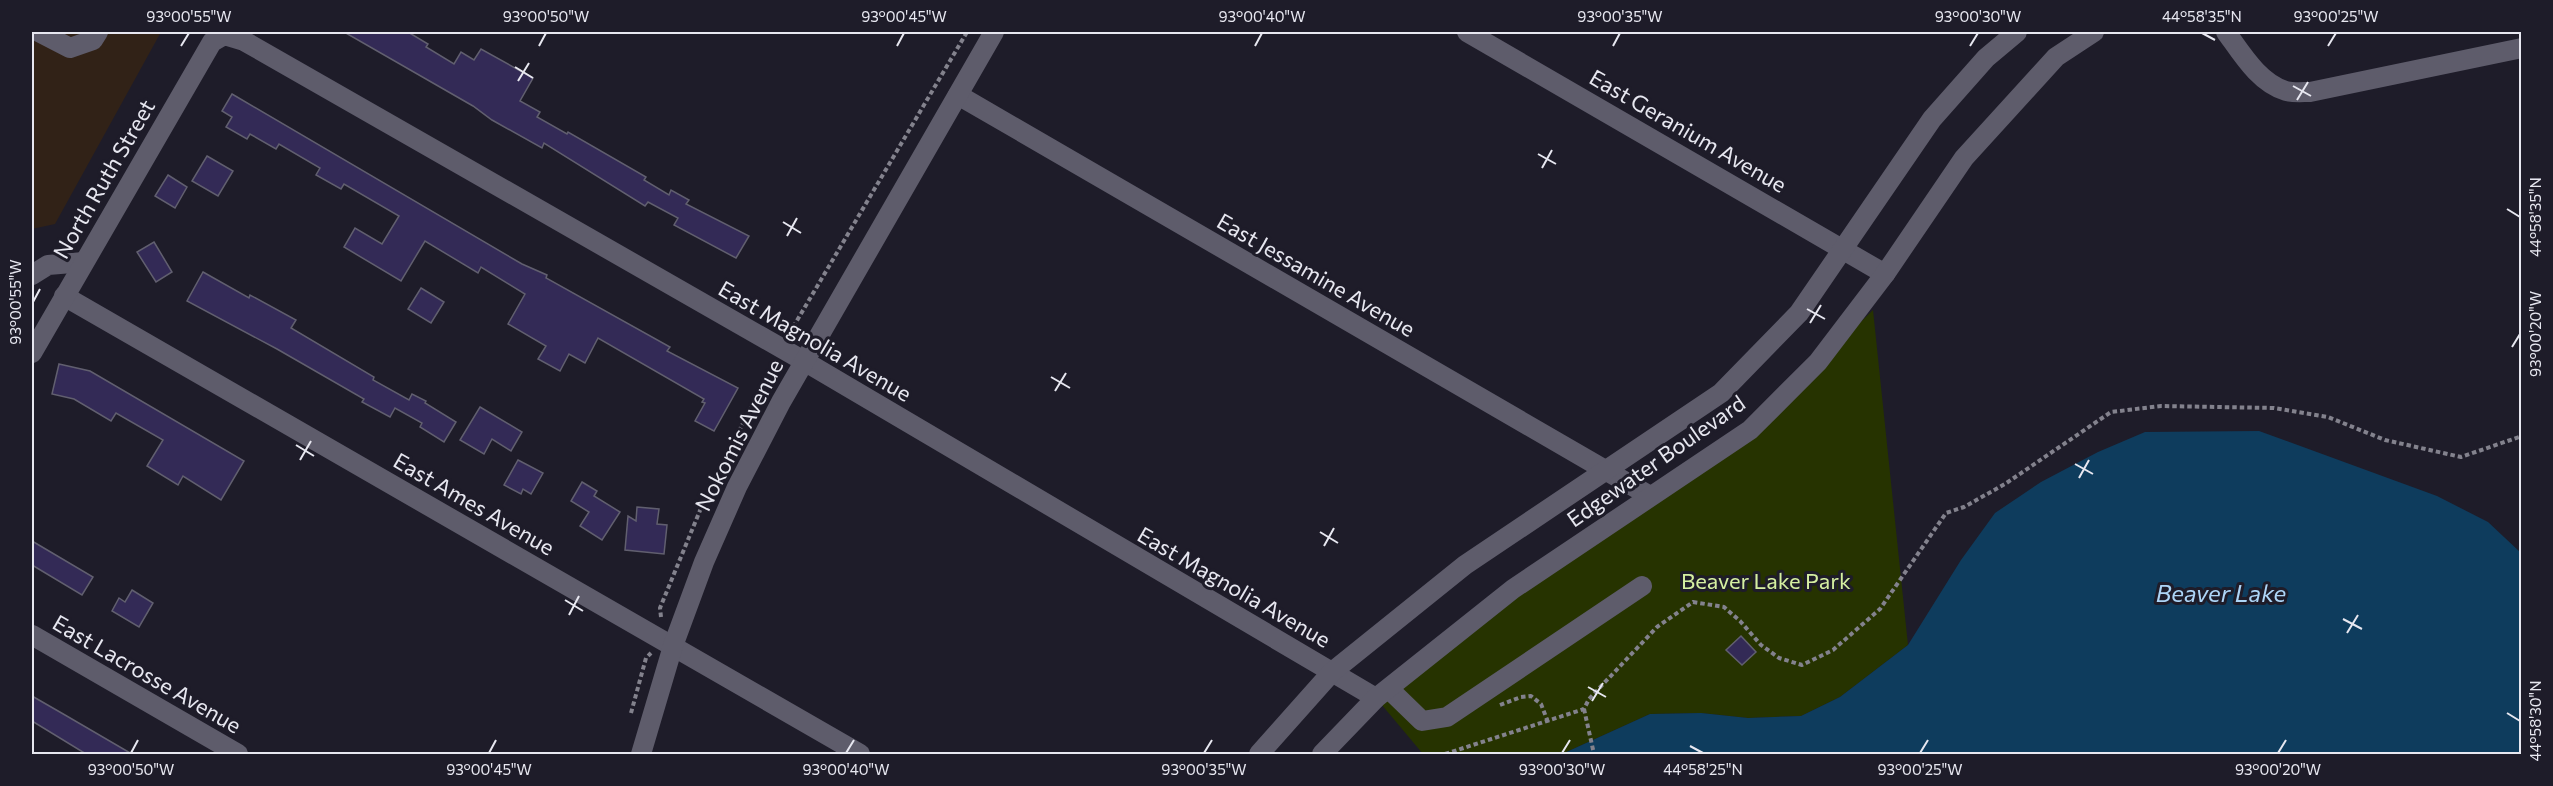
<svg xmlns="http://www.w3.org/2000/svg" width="2553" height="786" viewBox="0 0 2553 786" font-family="Commissioner,sans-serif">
<rect width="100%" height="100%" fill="#1e1c29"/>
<path fill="#312217" d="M32 32H161L55 224 32 229Z"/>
<path fill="#263300" d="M1873 310 1908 645 1840 697 1801 716 1748 718 1701 713 1650 714 1562 754H1423L1376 698 1750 430Z"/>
<path fill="#0e3c5d" d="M2259 431 2437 496 2488 522 2521 553V754H1562L1650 714 1701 713 1748 718 1801 716 1840 697 1908 645 1961 560 1995 513 2041 482 2098 452 2145 432Z"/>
<g fill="#332a56" stroke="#615f6f" stroke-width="1.5">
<path d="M344 32H408L428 44 426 47 454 64 461 52 474 60 481 49 533 78 520 101 540 112 537 117 567 134 568 132 646 177 644 180 669 195 671 190 689 200 686 204 749 236 736 258 674 225 678 218 648 202 645 206 544 143 542 148 492 120 473 106Z"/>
<path d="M232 94 522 264 547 275 546 278 670 347 667 351 738 388 714 431 695 421 705 403 702 402 704 399 598 338 585 363 569 354 560 371 538 359 546 346 508 324 525 294 481 267 478 273 425 241 401 281 344 247 355 228 382 244 399 216 344 184 341 189 316 175 320 168 279 144 276 149 250 134 247 139 226 127 232 117 222 111Z"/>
<path d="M207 156 233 171 218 196 192 181Z"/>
<path d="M168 175 187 187 175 208 155 196Z"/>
<path d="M154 242 172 272 156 282 137 252Z"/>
<path d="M203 272 249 298 250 295 296 320 291 328 374 377 373 380 409 400 412 394 426 401 425 403 456 422 444 442 420 427 422 423 395 408 390 417 362 402 364 399 277 349 187 301Z"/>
<path d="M421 288 444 302 431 323 408 309Z"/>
<path d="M59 364 90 371 244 461 221 500 183 476 178 485 147 466 163 440 116 413 111 421 74 399 52 394Z"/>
<path d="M480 407 522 432 511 451 492 439 484 454 460 440Z"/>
<path d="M518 460 543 473 531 494 523 489 521 494 504 485Z"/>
<path d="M582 482 597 491 594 496 620 512 602 540 580 526 589 512 571 501Z"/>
<path d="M637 507 659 509 657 524 667 525 664 554 625 550 628 516 636 521Z"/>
<path d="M32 541 93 577 82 595 32 565Z"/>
<path d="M132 590 153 603 139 627 112 611 119 598 125 602Z"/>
<path d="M1741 636 1756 652 1742 665 1726 650Z"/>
<path d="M32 696 65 715 132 754H86L32 721Z"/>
</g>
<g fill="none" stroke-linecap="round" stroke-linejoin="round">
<g stroke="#83828d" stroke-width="4" stroke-dasharray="4.5 3" stroke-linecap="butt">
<path d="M793 334 792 329 967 32"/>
<path d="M661 617 660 608 708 491 769 373 776 372"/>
<path d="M1500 705 1521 697 1531 696 1541 704 1548 722"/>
<path d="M1584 709 1594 754"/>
<path d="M631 713 646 658 651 653"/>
<path d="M1445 754 1584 709 1589 699 1657 627 1693 602 1724 607 1740 621 1761 645 1779 658 1802 665 1833 650 1880 609 1946 513 1964 507 2005 484 2111 412 2161 406 2274 408 2328 417 2385 440 2461 457 2522 436"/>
</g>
<g stroke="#5e5c6b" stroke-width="20">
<path d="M39 32 70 48 93 40 98 32"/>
<path d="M1467 32 1885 274"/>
<path d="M2226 32C2242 54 2259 83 2286 91 2293 93 2303 92 2310 92L2522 48"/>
<path d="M958 95 1650 496"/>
<path d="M32 275 48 265 84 262"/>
<path d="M64 296 860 754"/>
<path d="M32 353 212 42 224 35 244 41 804 361 1376 698"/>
<path d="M32 635 238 754"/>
<path d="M1389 689 1422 721 1447 717 1642 586"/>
<path d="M641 754 673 646 704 562 737 487 781 402 994 32"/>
<path d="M1259 754 1332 672 1465 565 1721 393 1799 313 1932 119 1986 58 2017 32"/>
<path d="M1322 754 1376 698 1513 589 1750 430 1818 362 1885 274 1964 158 2056 57 2094 32"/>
</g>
</g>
<path fill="none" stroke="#e7e7f0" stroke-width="2" d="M2202 33 2215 40M181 46 189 33M539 46 546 33M897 46 904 33M1255 46 1262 33M1613 46 1620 33M1970 46 1978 33M2328 46 2336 33M515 67 533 78M518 81 529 63M2293 86 2311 96M2297 100 2308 82M1538 154 1556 164M1542 168 1552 150M2507 209 2520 217M783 222 801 233M787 236 797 218M33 302 40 289M1807 309 1825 319M1810 323 1821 305M2512 347 2520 334M1051 377 1070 388M1055 391 1066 373M296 445 314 456M300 460 311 441M2075 464 2093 474M2079 478 2089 460M1320 532 1338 543M1324 546 1334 528M565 600 583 611M569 615 579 596M2343 619 2362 629M2347 633 2358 615M1588 687 1606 697M1592 701 1603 683M2507 713 2520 721M1690 746 1703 753M131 753 138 740M489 753 496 740M846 753 854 740M1204 753 1212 740M1562 753 1570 740M1920 753 1928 740M2278 753 2286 740"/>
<g text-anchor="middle" stroke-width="6" stroke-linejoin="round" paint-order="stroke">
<g font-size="22" fill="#e7e7f0" stroke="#1e1c29">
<text transform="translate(1688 131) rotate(30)" y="8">East Geranium Avenue</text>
<text transform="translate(104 179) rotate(-60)" y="8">North Ruth Street</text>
<text transform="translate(1316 275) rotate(30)" y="8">East Jessamine Avenue</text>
<text transform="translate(815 341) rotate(30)" y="8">East Magnolia Avenue</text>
<text transform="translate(739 435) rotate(-63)" y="8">Nokomis Avenue</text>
<text transform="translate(1656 461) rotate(-35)" y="8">Edgewater Boulevard</text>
<text transform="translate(474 504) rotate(30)" y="8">East Ames Avenue</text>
<text transform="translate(1234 587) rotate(30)" y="8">East Magnolia Avenue</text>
<text transform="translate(147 674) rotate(30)" y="8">East Lacrosse Avenue</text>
</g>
<g font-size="22" fill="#d5efa1" stroke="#1e1c29">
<text x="1766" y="589">Beaver Lake Park</text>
</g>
<g font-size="24" font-style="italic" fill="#add5f7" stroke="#1e1c29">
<text x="2221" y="602">Beaver Lake</text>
</g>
</g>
<rect width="2553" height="786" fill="none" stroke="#1e1c29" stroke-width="66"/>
<rect x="33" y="33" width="2487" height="720" fill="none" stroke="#e7e7f0" stroke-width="2"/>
<g font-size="15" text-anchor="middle" fill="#e7e7f0">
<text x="189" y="22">93°00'55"W</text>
<text x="546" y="22">93°00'50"W</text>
<text x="904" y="22">93°00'45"W</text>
<text x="1262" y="22">93°00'40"W</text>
<text x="1620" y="22">93°00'35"W</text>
<text x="1978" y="22">93°00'30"W</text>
<text x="2202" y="22">44°58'35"N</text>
<text x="2336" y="22">93°00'25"W</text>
<text transform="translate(2536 217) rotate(-90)" y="5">44°58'35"N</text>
<text transform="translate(16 302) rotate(-90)" y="5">93°00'55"W</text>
<text transform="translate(2536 334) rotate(-90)" y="5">93°00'20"W</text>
<text transform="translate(2536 721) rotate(-90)" y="5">44°58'30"N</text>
<text x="131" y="775">93°00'50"W</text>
<text x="489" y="775">93°00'45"W</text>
<text x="846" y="775">93°00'40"W</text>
<text x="1204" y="775">93°00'35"W</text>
<text x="1562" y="775">93°00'30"W</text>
<text x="1703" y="775">44°58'25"N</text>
<text x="1920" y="775">93°00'25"W</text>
<text x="2278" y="775">93°00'20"W</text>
</g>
</svg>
